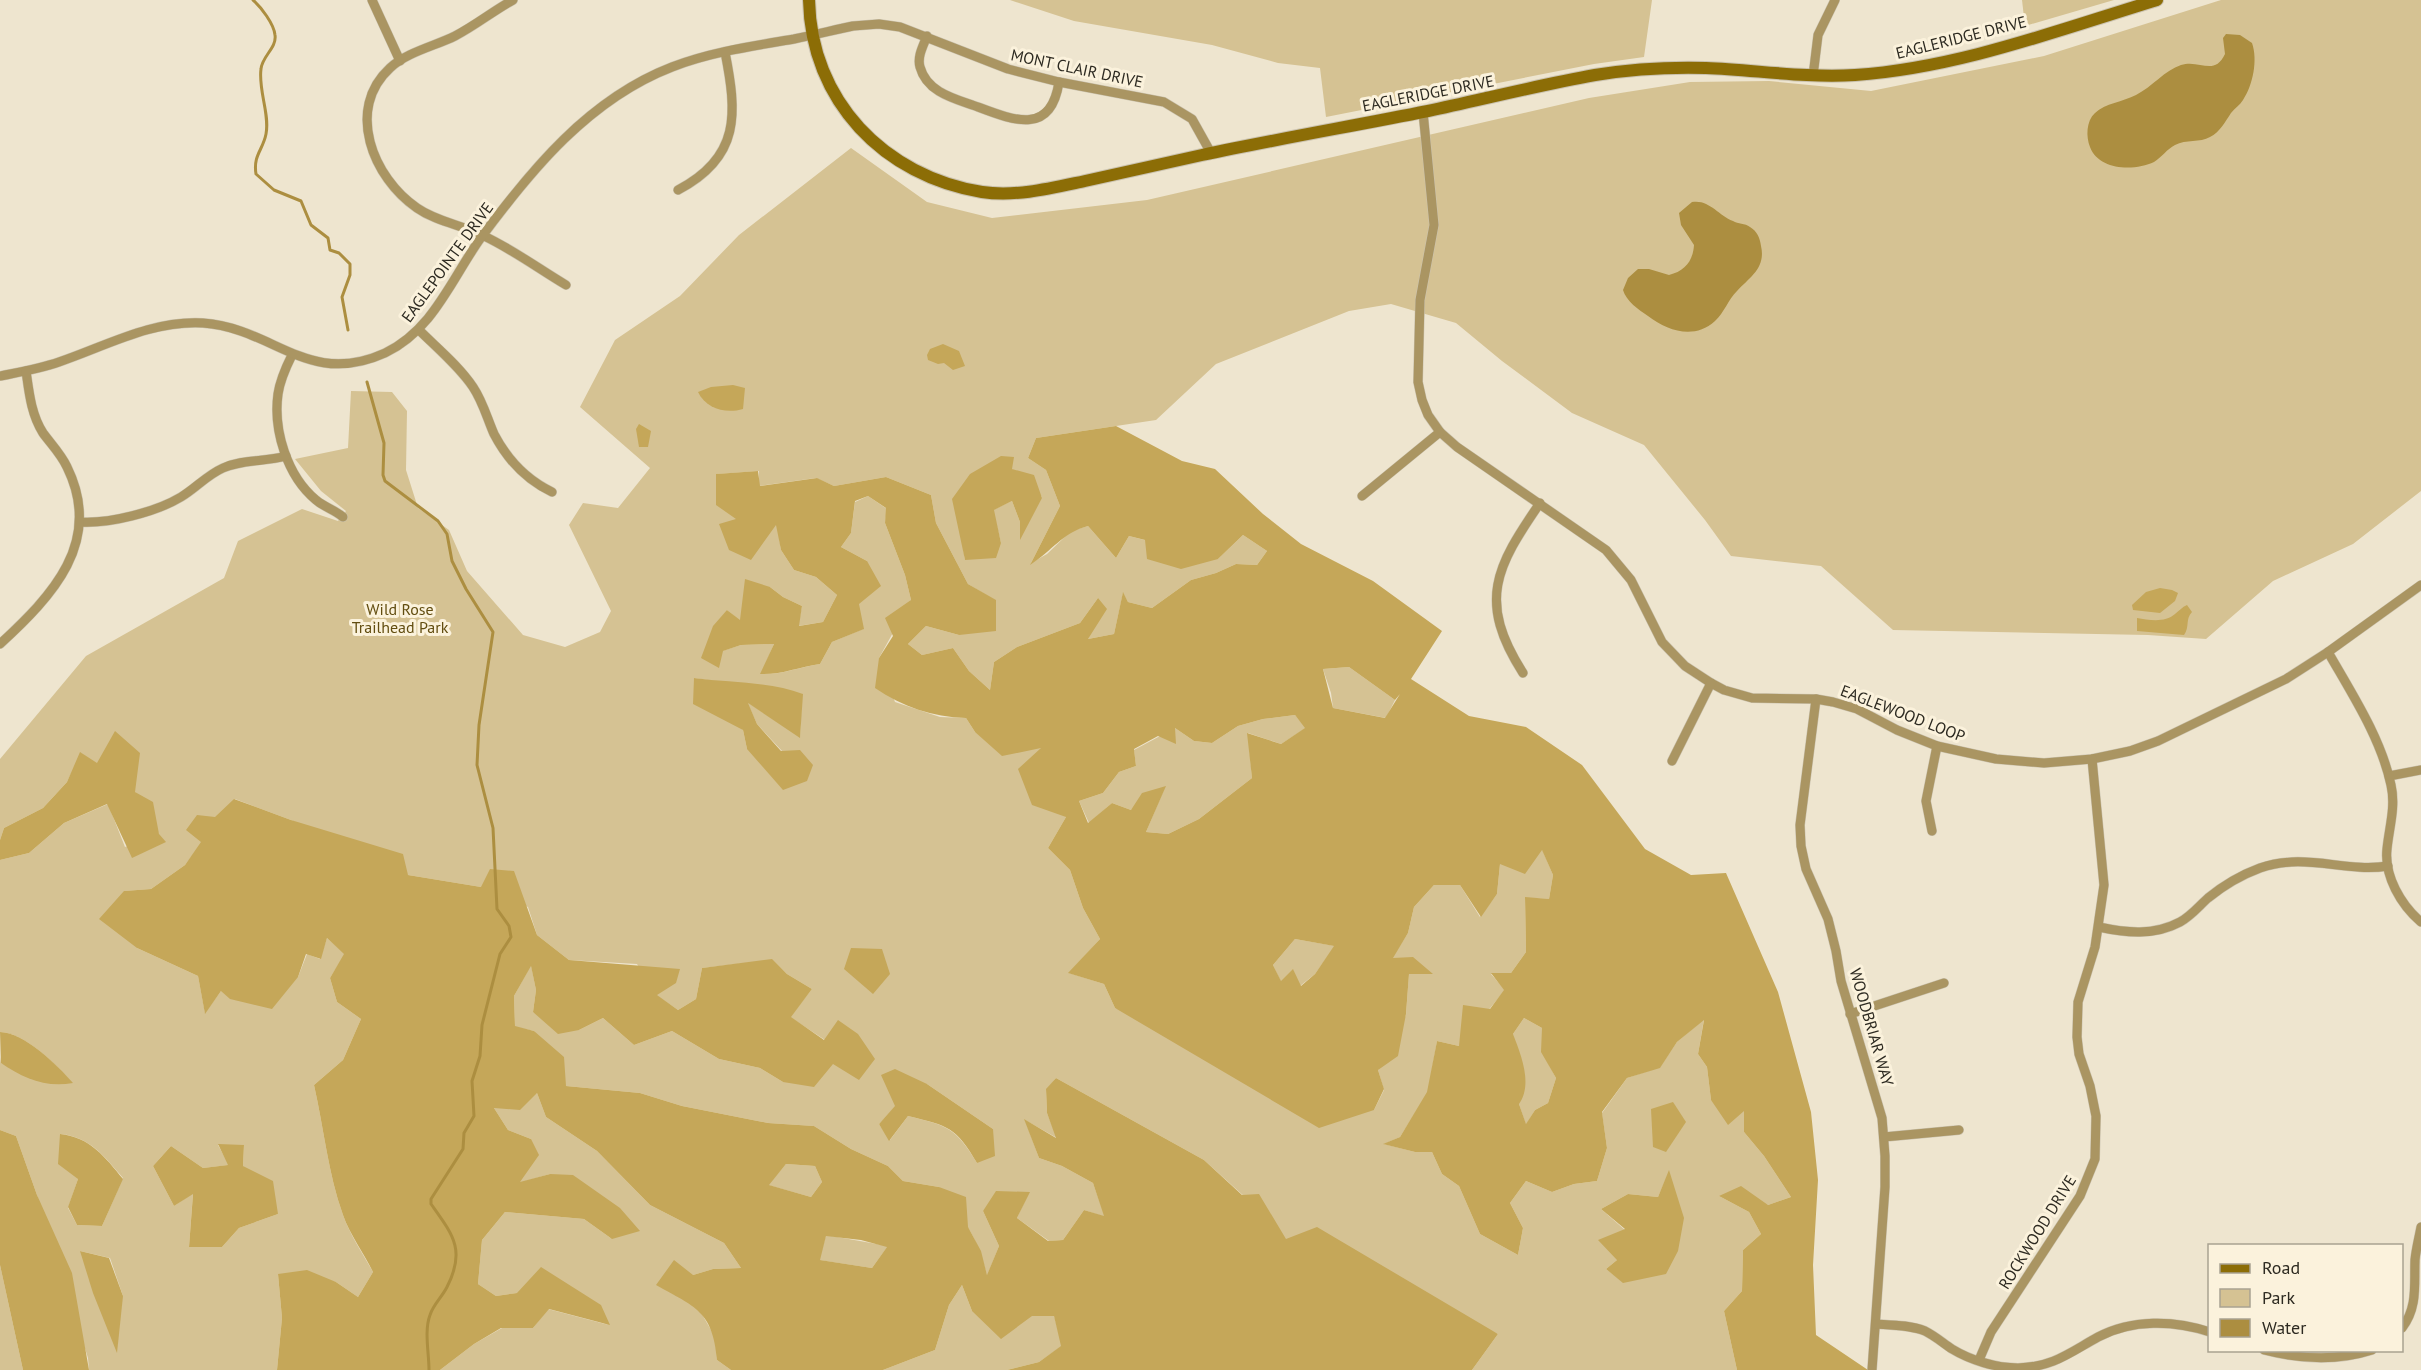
<svg xmlns="http://www.w3.org/2000/svg" width="2421" height="1370" viewBox="0 0 2421 1370" font-family="'PT Sans',sans-serif">
<rect width="100%" height="100%" fill="#eee5cf"/>
<g fill="#d5c293" fill-rule="evenodd">
<path d="M1010 0H1652L1644 57 1594 64 1326 117 1320 68 1278 63 1212 45 1074 21Z"/>
<path d="M2022 0H2114L2025 26Z"/>
<path d="M2221 0H2421V491L2353 544 2273 581 2206 639 2148 635 1893 630 1821 566 1731 556 1705 520 1644 445 1572 413 1502 361 1456 323 1391 304 1349 311 1216 364 1156 420 1036 438 1028 458 1046 470 1060 506 1031 563 1047 554 1071 531 1088 526 1116 558 1129 536 1218 559 1243 535 1267 551 1257 565 1236 564 1216 573 1191 580 1152 608 1128 602 1123 593 1114 634 1088 639 1098 598 1080 623 1017 647 994 662 990 690 969 671 953 648 922 655 908 644 926 626 959 635 996 601 968 584 936 523 931 495 886 477 834 486 816 478 759 486V471L717 474 777 524 781 550 794 570 816 577 837 595 823 622 798 626 802 606 783 597 770 587 740 621 727 610 722 651 741 645 774 644 761 674C781 675 800 667 820 664L832 642 863 629 858 604 867 561 841 547 851 533 855 502 868 496 887 509 885 523 905 575 911 600 879 658 895 702 940 717 966 718 975 732 1042 747 1066 817 1048 848 1070 870 1083 908 1100 939 1069 973 1104 984 1115 1008 1374 1110 1384 1090 1378 1070 1406 1015 1409 973 1432 974 1392 958 1408 933 1414 907 1434 885H1460L1480 917 1497 894 1500 864 1542 849 1553 875 1549 899 1525 898 1526 952 1511 973 1491 974 1505 990 1459 1046 1437 1041 1428 1092 1400 1137 1384 1144 1415 1152H1432L1442 1174 1459 1186 1480 1234 1518 1255 1523 1228 1510 1203 1526 1181 1552 1192 1574 1184 1597 1181 1607 1148 1602 1113 1627 1078 1660 1067 1677 1042 1704 1019 1698 1054 1707 1067 1711 1100 1744 1110V1132L1764 1156 1791 1197 1768 1205 1719 1196 1749 1212 1761 1234 1743 1250 1742 1291 1724 1311 1737 1370H1472L1498 1334 1286 1240 1276 1225 1204 1160 1056 1078 1046 1090 1047 1113 1057 1138 1025 1120 1039 1158 1062 1166 1093 1183 1105 1217 1084 1210 1063 1240 1049 1241 1017 1218 1029 1192 983 1211 999 1246 987 1276C978 1236 963 1219 939 1187L903 1181 888 1166 851 1149 814 1126 768 1123 682 1106 640 1093 566 1086 534 1031 515 1027 514 996 531 965 536 990 533 1012 579 1030 603 1018 634 1045 672 1031 719 1059 760 1068 783 1082 825 1040 790 1017 812 989 787 974 772 960 702 968 696 999 678 1010 656 995 637 964 569 960 537 935 528 907 481 887 408 875 291 820 235 799 185 865 151 889 124 891 137 948 198 976 205 1013 221 991 298 977 307 954 320 959 327 938 345 954 330 978 337 1002 361 1019 343 1060 314 1085C324 1129 328 1173 343 1215 350 1235 363 1254 373 1272L358 1297 336 1282 278 1274 282 1318 277 1370H89L88 1358 37 1195 16 1136 0 1130V1057L1 1063 72 1083C57 1065 24 1032 0 1032V860L29 853 64 823 108 804 125 847 159 834 135 792 81 753 67 782 43 808 4 828 0 840V759L86 656 224 578 238 541 302 509 338 521 346 511 321 491 295 459 348 448 351 391 392 392 407 411 406 470 418 508 449 530 467 571 523 635 565 647 600 632 611 611 569 525 583 503 618 508 650 468 580 407 615 340 680 296 739 235 851 148 927 202 992 218 1147 200 1589 98 1690 82 1769 81 1871 91 2044 56ZM1012 469 1042 497 1020 538V522L1012 501 993 510 1001 543 965 560 962 541ZM694 678 802 694 800 737 747 702 757 724 782 751 747 749 743 730ZM927 1084 993 1129 977 1163C955 1127 948 1126 908 1116L890 1140 879 1124 895 1107ZM61 1134C90 1137 105 1157 123 1178L102 1226 77 1225 68 1208 78 1179ZM218 1145H244L243 1166 278 1214 239 1228 222 1247H189L193 1193 174 1206 153 1166 171 1146 203 1168 229 1165ZM1669 1172 1672 1184 1623 1282 1606 1269 1617 1260 1625 1230 1601 1209 1628 1194 1658 1197ZM80 1251 110 1258 123 1296Z"/>
<path d="M1349 667 1395 700 1386 718 1333 708 1331 693 1323 669Z"/>
<path d="M1295 715 1306 728 1281 744 1248 733 1252 778 1199 819 1168 834 1146 832 1165 787 1131 810 1112 803 1089 823 1079 801 1103 793 1119 772 1136 766 1134 750 1175 728 1194 741 1212 743 1238 726 1263 719Z"/>
<path d="M1295 939 1335 946 1315 974 1300 986 1293 970 1281 982 1273 965Z"/>
<path d="M1524 1018 1542 1028V1052L1556 1078 1548 1103 1535 1110 1526 1125 1519 1104 1513 1034Z"/>
<path d="M537 1093 546 1117 597 1151 650 1205 724 1243 741 1268 713 1269 693 1275 699 1309 715 1337 717 1360 731 1370H440L474 1344 502 1328H533L548 1309 609 1325 518 1293 496 1296 478 1284 482 1240 505 1212 584 1219 612 1239 550 1174 519 1183 531 1139 508 1130 494 1108Z"/>
<path d="M786 1164 815 1166 822 1182 811 1197 768 1185Z"/>
<path d="M826 1235 888 1246 872 1268 819 1260Z"/>
<path d="M0 1265 23 1370H0Z"/>
<path d="M962 1285 972 1311 1032 1316 1054 1315 1062 1346 1039 1362 1007 1370H883L935 1350 949 1305Z"/>
</g>
<g fill="#c5a759" fill-rule="evenodd">
<path d="M943 344 959 351 965 366 953 370 944 363 938 364 928 360 927 355 930 349Z"/>
<path d="M733 385 745 388 743 409C726 414 706 409 698 392L711 387Z"/>
<path d="M639 424 651 431 648 447H639L636 429Z"/>
<path d="M1116 426 1182 461 1215 469 1263 514 1301 544 1373 581 1442 631 1411 679 1469 716 1526 727 1582 765 1645 849 1691 875 1726 873 1778 992 1811 1112 1818 1180 1813 1265 1816 1335 1868 1370H1737L1724 1311 1742 1291 1743 1250 1761 1234 1749 1212 1719 1196 1741 1186 1768 1205 1791 1197 1764 1156 1744 1132V1111L1728 1125 1711 1100 1707 1067 1698 1054 1704 1020 1677 1042 1660 1068 1627 1078 1602 1112 1607 1148 1597 1181 1574 1184 1552 1192 1526 1181 1510 1203 1523 1228 1518 1255 1480 1234 1459 1186 1442 1174 1432 1152H1415L1383 1144 1400 1137 1427 1092 1437 1041 1459 1046 1463 1005 1490 1009 1504 990 1491 973H1511L1526 952 1525 897 1549 899 1553 875 1542 850 1525 874 1500 864 1497 894 1481 917 1460 885H1434L1414 907 1408 933 1393 958 1413 957 1433 974H1409L1406 1014 1398 1056 1378 1070 1384 1089 1374 1110 1319 1128 1115 1008 1104 984 1068 973 1100 939 1083 908 1070 870 1048 848 1066 817 1032 805 1018 769 1041 748 1002 756 975 732 966 718C932 717 903 707 875 688L879 658 893 636 885 618 911 600 905 575 885 523 886 508 868 496 855 501 851 533 841 547 867 561 881 586 859 604 864 629 832 642 820 664C799 667 781 675 760 674L774 644 741 645 723 651 719 668 701 658 713 626 727 610 740 620 745 579 770 587 783 597 802 606 799 626 823 622 837 595 816 577 794 570 781 550 776 525 751 560 729 550 719 524 736 519 716 505V474L758 471 760 486 817 478 834 486 886 477 931 495 936 523 968 584 996 600V631L959 635 926 626 908 644 922 655 953 648 969 671 990 690 994 662 1017 647 1080 623 1098 598 1107 609 1088 639 1114 634 1123 592 1128 602 1152 608 1191 580 1216 573 1236 564 1257 565 1267 551 1243 535 1218 559 1181 569 1147 559 1145 540 1129 536 1116 558 1088 526C1062 533 1052 551 1030 565L1060 506 1046 470 1028 458 1036 438ZM1349 667 1395 700 1400 694 1385 718 1333 708 1323 669ZM1295 715 1305 728 1281 744 1247 733 1252 778 1199 819 1168 834 1146 832 1166 786 1142 793 1131 810 1112 803 1088 823 1079 801 1103 793 1119 772 1136 766 1134 749 1158 736 1176 744 1175 728 1194 741 1212 743 1238 726 1263 719ZM1295 939 1334 946 1315 974 1301 986 1293 969 1281 981 1273 965ZM1524 1018 1542 1028 1541 1052 1556 1078 1548 1103 1535 1110 1526 1124 1519 1104C1533 1084 1521 1055 1513 1034Z"/>
<path d="M1001 456 1014 457 1012 469 1034 475 1042 498 1020 540V522L1012 501 994 510 1001 543 996 558 965 560 952 499 970 474Z"/>
<path d="M2160 588 2172 590 2178 593 2175 601 2160 613 2133 610 2132 605 2146 592Z"/>
<path d="M2187 605 2192 612C2185 619 2190 627 2184 635L2137 631V618C2149 620 2165 623 2175 614 2179 611 2182 607 2187 605Z"/>
<path d="M694 678C730 683 769 681 803 694L800 738 748 703 757 724 781 751 800 750 813 765 807 781 783 790 747 749 743 730 693 704Z"/>
<path d="M115 731 140 753 135 792 153 802 159 834 166 842 132 858 107 804 64 823 29 853 0 860V840L4 828 43 808 67 782 80 752 97 763Z"/>
<path d="M234 799 291 820 403 854 408 875 481 887 490 869 514 871 537 935 569 960 680 969 676 983 657 995 678 1010 696 999 702 968 772 959 787 974 812 989 791 1017 824 1040 838 1020 858 1034 875 1059 859 1080 833 1064 814 1087 783 1082 760 1068 719 1059 672 1031 634 1045 603 1018 579 1030 558 1034 533 1012 536 990 531 966 514 996 515 1026 534 1031 564 1057 566 1086 640 1093 682 1106 768 1123 814 1126 851 1149 888 1166 903 1181 939 1187 966 1197 968 1227 981 1251 987 1275 999 1246 983 1211 996 1191 1030 1192 1017 1218 1048 1241 1063 1240 1084 1210 1104 1216 1093 1183 1062 1166 1039 1158 1024 1119 1056 1138 1047 1113 1046 1089 1056 1078 1204 1160 1242 1195 1259 1194 1286 1239 1317 1227 1498 1334 1472 1370H1007L1039 1362 1061 1346 1054 1316H1032L1001 1339 972 1311 962 1285 949 1305 935 1350 883 1370H731L717 1360C713 1311 695 1307 656 1285L674 1260 693 1275 713 1269 741 1268 724 1243 650 1205 597 1151 546 1117 537 1093 520 1110 494 1108 508 1130 531 1139 539 1155 520 1182 550 1174 573 1175 620 1208 640 1231 612 1239 584 1219 505 1212 482 1240 478 1284 496 1296 517 1293 541 1267 601 1305 610 1325 549 1309 533 1328H501L474 1344 440 1370H277L282 1318 278 1274 307 1270 336 1282 358 1297 373 1272C364 1253 350 1235 343 1215 328 1173 324 1129 314 1085L343 1060 361 1019 337 1002 330 978 344 954 327 938 321 959 306 954 298 977 272 1009 230 999 221 991 205 1014 198 976 137 948 99 919 124 891 151 889 185 865 201 842 186 830 197 815 215 817ZM786 1164 815 1166 822 1182 811 1197 769 1185ZM826 1236 861 1240 887 1247 872 1268 820 1260Z"/>
<path d="M851 948 882 949 890 974 873 994 844 969Z"/>
<path d="M0 1032C24 1032 57 1065 73 1083 45 1088 23 1078 1 1063Z"/>
<path d="M895 1069 927 1084 993 1129 995 1156 977 1163C956 1127 949 1126 908 1116L889 1141 879 1124 895 1106 881 1075Z"/>
<path d="M1673 1102 1686 1122 1666 1152 1653 1147 1651 1109Z"/>
<path d="M0 1130 16 1136 37 1195 72 1273 89 1370H23L0 1265Z"/>
<path d="M60 1134C90 1137 105 1157 123 1179L102 1226 77 1225 68 1207 78 1179 58 1164Z"/>
<path d="M218 1144 244 1145 243 1166 273 1181 278 1214 239 1228 222 1247H189L193 1194 174 1206 153 1166 171 1146 203 1168 228 1165Z"/>
<path d="M1669 1170 1684 1218 1678 1251 1666 1274 1623 1283 1606 1269 1617 1260 1598 1240 1625 1229 1601 1209 1628 1194 1658 1197Z"/>
<path d="M80 1251 109 1258 123 1296 117 1353 93 1293Z"/>
</g>
<g fill="#ac8e40">
<path d="M2226 34 2240 35 2252 43C2258 60 2253 85 2243 100 2240 105 2235 108 2231 113 2225 122 2220 132 2210 137 2200 143 2186 139 2175 145 2167 149 2162 157 2154 162 2135 171 2099 171 2090 147 2086 137 2086 121 2095 113 2105 103 2123 102 2136 95 2152 87 2165 70 2181 65 2200 59 2214 77 2225 54L2223 38Z"/>
<path d="M1692 202C1709 199 1718 215 1733 221 1738 224 1745 223 1750 227 1757 231 1760 238 1761 246 1766 268 1750 277 1737 291 1728 300 1724 313 1715 321 1694 340 1668 331 1648 316 1639 310 1626 301 1623 290L1628 278 1638 269H1649L1669 275C1685 271 1693 261 1694 245L1681 225 1679 213Z"/>
</g>
<g fill="none" stroke-linecap="round" stroke-linejoin="round">
<g stroke="#ac8e40" stroke-width="3">
<path d="M253 0C261 7 274 24 275 35 277 48 262 56 261 69 258 90 270 114 266 134 263 150 253 155 256 174L274 190 301 201 311 225 328 238 330 250 339 253 350 264V275L342 297 348 330"/>
<path d="M367 382 384 443 383 475 385 481 438 521 447 534 452 561 466 589 493 632 479 725 477 765 493 828 497 909 509 926 511 937 500 954 482 1025 480 1056 472 1081 474 1116 464 1133 463 1149 431 1199V1204C453 1235 466 1250 447 1287 442 1297 433 1305 430 1315 424 1331 429 1353 429 1370"/>
</g>
<g stroke="#cbc3b0" stroke-width="10">
<g id="street">
<path d="M372 0 400 61"/>
<path d="M513 0C493 11 476 25 455 36 435 46 407 52 390 68 345 109 373 178 417 208 437 222 462 225 484 236 512 249 539 269 566 285"/>
<path d="M927 36C923 46 917 57 920 67 927 93 956 99 978 107 1015 121 1051 135 1059 82"/>
<path d="M1813 76 1818 35 1835 0"/>
<path d="M1423 112 1434 225 1420 300 1418 382 1422 400 1428 415 1440 432 1457 447 1606 550 1631 580 1662 642 1685 666 1711 683 1724 690 1752 698 1816 699 1833 702 1857 709 1897 730 1937 746 1996 759 2044 763 2092 759 2130 751 2158 741 2286 679 2328 652 2421 585"/>
<path d="M678 190C741 157 737 113 725 52"/>
<path d="M419 330C437 348 459 366 473 387 483 402 487 418 494 434 507 459 527 480 552 492"/>
<path d="M292 355C286 367 280 380 278 394 273 430 287 476 316 500 324 507 335 510 343 517"/>
<path d="M0 376C20 372 39 369 59 362 106 346 152 320 203 323 274 328 308 388 385 353 433 330 451 280 480 239 531 170 589 99 672 67 711 52 753 46 794 39 814 35 834 30 853 26L879 24 900 27 1008 69 1059 82 1164 102 1192 119 1211 153"/>
<path d="M1362 496 1440 432"/>
<path d="M80 522C109 524 156 512 181 497 196 488 207 475 223 468 243 459 265 462 286 456"/>
<path d="M0 644C52 596 104 542 67 467 61 454 51 444 43 433 31 414 29 392 26 371"/>
<path d="M2328 652C2352 694 2381 738 2391 785 2396 807 2389 828 2387 849 2384 876 2401 905 2421 922"/>
<path d="M1523 673C1477 601 1496 567 1540 503"/>
<path d="M1816 699 1800 825 1801 846 1806 869 1828 919 1836 951 1841 981 1882 1118 1885 1156V1187L1872 1370"/>
<path d="M1672 761 1711 683"/>
<path d="M2389 776 2421 770"/>
<path d="M1932 831 1926 801 1937 746"/>
<path d="M2099 927C2126 933 2154 936 2180 922 2191 916 2199 906 2208 898 2224 885 2241 875 2260 868 2306 852 2344 873 2388 866"/>
<path d="M1850 1014 1944 983"/>
<path d="M1884 1137 1959 1130"/>
<path d="M1876 1324C1892 1325 1910 1325 1925 1331 1935 1336 1943 1343 1952 1349 1970 1360 1996 1368 2018 1368 2053 1367 2069 1353 2098 1337 2132 1319 2174 1320 2210 1332"/>
<path d="M2402 1328C2418 1307 2414 1285 2415 1260 2416 1249 2419 1238 2421 1227"/>
<path d="M2264 1350C2299 1359 2338 1361 2372 1350"/>
<path d="M1979 1360 1991 1332 2080 1196 2095 1159 2096 1116 2090 1086 2079 1054 2077 1037 2078 1002 2095 947 2104 885 2092 759"/>
</g>
</g>
<g stroke="#cbc3b0" stroke-width="14">
<path id="secondary" d="M809 0C811 101 884 176 982 192 1017 197 1052 188 1085 181 1124 172 1163 164 1202 155 1277 139 1353 126 1428 111 1484 99 1539 85 1595 75 1632 69 1669 67 1706 68 1756 70 1805 78 1855 75 1958 68 2058 30 2157 0"/>
</g>
<use href="#street" stroke="#aa9562" stroke-width="9"/>
<use href="#secondary" stroke="#8c6d06" stroke-width="12"/>
</g>
<g text-anchor="middle" stroke-width="6" stroke-linejoin="round" paint-order="stroke">
<g font-size="16" fill="#2d2a21" stroke="#fbf2dc">
<text transform="translate(1961 37) rotate(-14)" y="6">EAGLERIDGE DRIVE</text>
<text transform="translate(1077 68) rotate(12)" y="6">MONT CLAIR DRIVE</text>
<text transform="translate(1428 93) rotate(-11)" y="6">EAGLERIDGE DRIVE</text>
<text transform="translate(447 262) rotate(-54)" y="6">EAGLEPOINTE DRIVE</text>
<text transform="translate(1903 713) rotate(21)" y="6">EAGLEWOOD LOOP</text>
<text transform="translate(1872 1027) rotate(74)" y="6">WOODBRIAR WAY</text>
<text transform="translate(2037 1232) rotate(-58)" y="6">ROCKWOOD DRIVE</text>
</g>
<g font-size="16" fill="#624d10" stroke="#fbf2dc">
<text x="400" y="615">Wild Rose<tspan x="400" dy="18">Trailhead Park</tspan></text>
</g>
</g>
<rect x="2208" y="1244" width="195" height="108" fill="#fbf2dc" stroke="#a9a291" stroke-width="1.5"/>
<rect x="2220" y="1264" width="30" height="9" fill="#8c6d06" stroke="#a9a291" stroke-width="1.5"/>
<text x="2262" y="1274" font-size="18" fill="#2d2a21">Road</text>
<rect x="2220" y="1289" width="30" height="18" fill="#d5c293" stroke="#a9a291" stroke-width="1.5"/>
<text x="2262" y="1304" font-size="18" fill="#2d2a21">Park</text>
<rect x="2220" y="1319" width="30" height="18" fill="#ac8e40" stroke="#a9a291" stroke-width="1.5"/>
<text x="2262" y="1334" font-size="18" fill="#2d2a21">Water</text>
</svg>
